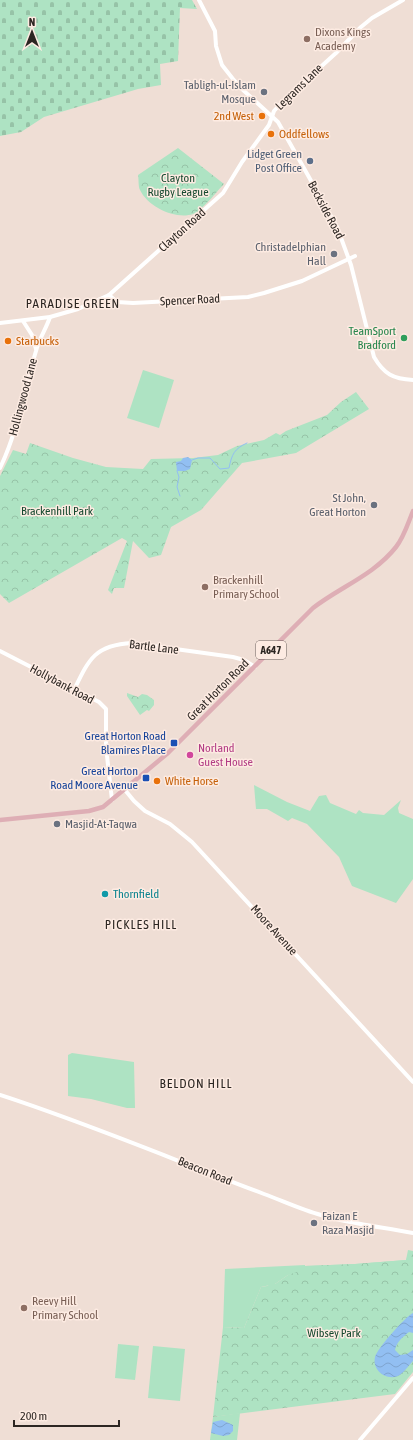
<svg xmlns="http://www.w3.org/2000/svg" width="413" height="1440" viewBox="0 0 413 1440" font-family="'Asap Condensed',sans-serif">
<defs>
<pattern id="cemetery-stones" width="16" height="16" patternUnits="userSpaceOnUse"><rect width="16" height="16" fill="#aee3c3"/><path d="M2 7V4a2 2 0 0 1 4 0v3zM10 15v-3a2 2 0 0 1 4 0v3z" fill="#96c3a7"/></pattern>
<pattern id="park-crowns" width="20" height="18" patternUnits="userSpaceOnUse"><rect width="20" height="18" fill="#aee3c3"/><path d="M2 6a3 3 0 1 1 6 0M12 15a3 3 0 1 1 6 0" fill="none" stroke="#96c3a7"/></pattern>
<pattern id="water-waves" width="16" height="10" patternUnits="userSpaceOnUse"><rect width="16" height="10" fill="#92bff2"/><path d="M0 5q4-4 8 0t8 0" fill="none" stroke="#7ea4cf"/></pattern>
</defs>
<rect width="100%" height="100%" fill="#efded5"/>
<g fill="#aee3c3">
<path d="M143 370 174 380 159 428 127 418Z"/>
<path d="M254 785 287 802 310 811 319 796 326 795 330 803 356 814 359 810 363 813 384 815 401 800 398 808 399 813 413 819V879L396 903 352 886 339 857 307 824 292 818 288 821 267 809H256Z"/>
<path d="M72 1053 134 1062 135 1108H127L91 1099 68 1096V1055Z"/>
<path d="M408 1255 410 1264 288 1275 275 1284 261 1287 244 1328 223 1327 225 1269 305 1265V1266L355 1264 406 1260Z"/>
<path d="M118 1344 139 1346 135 1380 115 1378Z"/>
<path d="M153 1346 185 1349 180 1401 148 1398Z"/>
<path d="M240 1413 237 1440H210L213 1417Z"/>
</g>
<path fill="url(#cemetery-stones)" d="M0 0H192L197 9 180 8 178 61 160 64 161 85 138 89 44 117 21 132 0 136Z"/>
<g fill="url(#park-crowns)">
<path d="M178 148 224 184C217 191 202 211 193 214 176 220 148 207 140 190 138 186 139 180 138 175Z"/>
<path d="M356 392 369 409 296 453 242 463 201 510 171 527 161 555 149 558 133 541 124 588H114L112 594 108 590 127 541 122 538 9 603 0 594V476L13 450 26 454 30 443 73 458 106 467 143 469 151 459 193 458 218 455 237 446 264 440 276 433 280 435 286 431 327 415 341 402Z"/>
<path d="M127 693 138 697 142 694 147 695 154 700V705L149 711 147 710 140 715 127 696Z"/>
<path d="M408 1250 413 1251V1372L395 1394 213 1417 223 1327 244 1328 261 1287 267 1286 272 1283 275 1284 288 1275 306 1269 305 1266 355 1264 406 1260Z"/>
</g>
<g fill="url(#water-waves)">
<path d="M188 457 192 460 190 469 185 471H177L176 462 181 461 183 458Z"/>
<path d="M413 1313V1333L409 1332C403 1337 397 1341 395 1350L400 1355 407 1354 413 1350V1361C408 1366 404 1373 398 1376 386 1381 372 1370 375 1357 377 1349 405 1317 413 1313Z"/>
<path d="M222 1420 233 1425V1431L229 1435 223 1436 211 1433 213 1422Z"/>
</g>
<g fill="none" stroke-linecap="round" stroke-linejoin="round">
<g stroke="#92bff2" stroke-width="1">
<path d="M192 460 198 458H210L220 469 229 468C232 454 234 449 247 443"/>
<path d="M177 471 179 477 177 487 180 496"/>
</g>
<g stroke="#fff" stroke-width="4">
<path d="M199 0 215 31 216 46 222 65 233 79 243 90 278 122 337 227 351 265 374 357C384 374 393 379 413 380"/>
<path d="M109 295 223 193 242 162 269 125 274 111 282 102 336 53 361 27 372 18 403 0"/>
<path d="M23 321 32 335 36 349"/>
<path d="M0 323 50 317 78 309 109 295 117 302 133 303 248 297 264 293 302 281 355 256"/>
<path d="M0 468C18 431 24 390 36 351 39 339 46 329 50 317"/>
<path d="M0 651 99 702 106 709V747L112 800"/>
<path d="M74 690C89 659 95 645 132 643L233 657 244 660 255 667"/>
<path d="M125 790 134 801 145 811 170 824 192 842 413 1082"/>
<path d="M0 1095C90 1124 176 1161 264 1194 283 1201 302 1210 321 1215 351 1224 382 1227 413 1233"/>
<path d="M360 1440 413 1378"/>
</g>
<path stroke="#deaeb5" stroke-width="4.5" d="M0 820 89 811 103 807 168 753 313 608C340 587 374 575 396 547 404 537 408 523 413 511"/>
</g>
<g fill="#8d6e63" stroke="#fdebe2" stroke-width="1.5">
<circle cx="307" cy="39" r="4"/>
<circle cx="205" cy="587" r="4"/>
<circle cx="24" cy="1308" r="4"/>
</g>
<g fill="#6b7280" stroke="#fdebe2" stroke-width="1.5">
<circle cx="264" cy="92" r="4"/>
<circle cx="334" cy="254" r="4"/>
<circle cx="374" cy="505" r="4"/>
<circle cx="57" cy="824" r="4"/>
<circle cx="314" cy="1223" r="4"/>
</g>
<g fill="#e8710a" stroke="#fdebe2" stroke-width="1.5">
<circle cx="262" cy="116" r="4"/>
<circle cx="271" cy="134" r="4"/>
<circle cx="8" cy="341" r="4"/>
<circle cx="157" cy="781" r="4"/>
</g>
<circle fill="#5c6f8a" stroke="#fdebe2" stroke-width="1.5" cx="310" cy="161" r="4"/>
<circle fill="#2e9e5b" stroke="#fdebe2" stroke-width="1.5" cx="404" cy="338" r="4"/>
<g fill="#1a4fb4" stroke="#fdebe2" stroke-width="1.5">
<rect x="170" y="739" width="8" height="8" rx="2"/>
<rect x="142" y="774" width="8" height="8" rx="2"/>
</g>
<circle fill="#d1479c" stroke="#fdebe2" stroke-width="1.5" cx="190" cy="755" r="4"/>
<circle fill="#0f9aa8" stroke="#fdebe2" stroke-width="1.5" cx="105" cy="894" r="4"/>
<g text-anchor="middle" stroke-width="3" stroke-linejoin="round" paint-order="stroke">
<rect fill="#fdebe2" stroke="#6b615c" stroke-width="1" x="256" y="641" width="30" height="18" rx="3"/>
<g font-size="11" font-weight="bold" fill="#2c2622">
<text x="271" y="654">A647</text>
</g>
<g font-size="12" fill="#785e54" stroke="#fdebe2" text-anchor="start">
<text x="315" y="36">Dixons Kings<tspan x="315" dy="14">Academy</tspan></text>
<text x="213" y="584">Brackenhill<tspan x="213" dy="14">Primary School</tspan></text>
<text x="32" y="1305">Reevy Hill<tspan x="32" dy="14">Primary School</tspan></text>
</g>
<g font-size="12" fill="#5b616d" stroke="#fdebe2" text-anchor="end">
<text x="256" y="89">Tabligh-ul-Islam<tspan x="256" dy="14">Mosque</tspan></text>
<text x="326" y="251">Christadelphian<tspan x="326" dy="14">Hall</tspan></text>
<text x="366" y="502">St John,<tspan x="366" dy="14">Great Horton</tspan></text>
<text x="65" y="828" text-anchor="start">Masjid-At-Taqwa</text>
<text x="322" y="1220" text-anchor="start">Faizan E<tspan x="322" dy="14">Raza Masjid</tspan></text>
</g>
<g font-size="12" fill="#2c2622" stroke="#fdebe2">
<text transform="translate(299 87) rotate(-44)" y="4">Legrams Lane</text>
<text transform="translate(326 210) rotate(62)" y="4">Beckside Road</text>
<text transform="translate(182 230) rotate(-42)" y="4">Clayton Road</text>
<text transform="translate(190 300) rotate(-3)" y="4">Spencer Road</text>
<text transform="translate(23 397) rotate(-75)" y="4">Hollingwood Lane</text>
<text transform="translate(154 647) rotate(7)" y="4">Bartle Lane</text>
<text transform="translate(62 684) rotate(28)" y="4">Hollybank Road</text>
<text transform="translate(218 690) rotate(-45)" y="4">Great Horton Road</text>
<text transform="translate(274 930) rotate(48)" y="4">Moore Avenue</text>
<text transform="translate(205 1171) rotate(22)" y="4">Beacon Road</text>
</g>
<g font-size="12" fill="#c56008" stroke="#fdebe2" text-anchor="start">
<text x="254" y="120" text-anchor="end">2nd West</text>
<text x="279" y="138">Oddfellows</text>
<text x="16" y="345">Starbucks</text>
<text x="165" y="785">White Horse</text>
</g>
<g font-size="12" fill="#4e5e75" stroke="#fdebe2" text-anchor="end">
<text x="302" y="158">Lidget Green<tspan x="302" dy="14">Post Office</tspan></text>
</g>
<g font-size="12" fill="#15492f" stroke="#fdebe2">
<text x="178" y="182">Clayton<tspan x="178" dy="14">Rugby League</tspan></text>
<text x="57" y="515">Brackenhill Park</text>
<text x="334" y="1337">Wibsey Park</text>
</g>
<g font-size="12" fill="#27864d" stroke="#fdebe2" text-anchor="end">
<text x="396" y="335">TeamSport<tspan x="396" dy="14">Bradford</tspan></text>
</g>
<g font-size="12" fill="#164399" stroke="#fdebe2" text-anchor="end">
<text x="166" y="740">Great Horton Road<tspan x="166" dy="14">Blamires Place</tspan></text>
<text x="138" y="775">Great Horton<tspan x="138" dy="14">Road Moore Avenue</tspan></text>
</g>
<g font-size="12" fill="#b23c85" stroke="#fdebe2" text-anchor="start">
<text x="198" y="752">Norland<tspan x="198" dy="14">Guest House</tspan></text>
</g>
<g font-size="12" fill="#0d838f" stroke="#fdebe2" text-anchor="start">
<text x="113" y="898">Thornfield</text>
</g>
<g font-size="13" letter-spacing="1" fill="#2c2622" stroke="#fdebe2">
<text x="73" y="308">PARADISE GREEN</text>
<text x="141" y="929">PICKLES HILL</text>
<text x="196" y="1088">BELDON HILL</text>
</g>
</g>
<g transform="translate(32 32)" stroke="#fdebe2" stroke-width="3" paint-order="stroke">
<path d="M0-3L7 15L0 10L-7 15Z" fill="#2c2622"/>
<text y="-6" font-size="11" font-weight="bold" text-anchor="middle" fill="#2c2622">N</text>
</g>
<path d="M14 1420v6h105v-6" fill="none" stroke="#2c2622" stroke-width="2"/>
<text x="20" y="1420" font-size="12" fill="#2c2622" stroke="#fdebe2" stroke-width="3" paint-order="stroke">200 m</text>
</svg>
